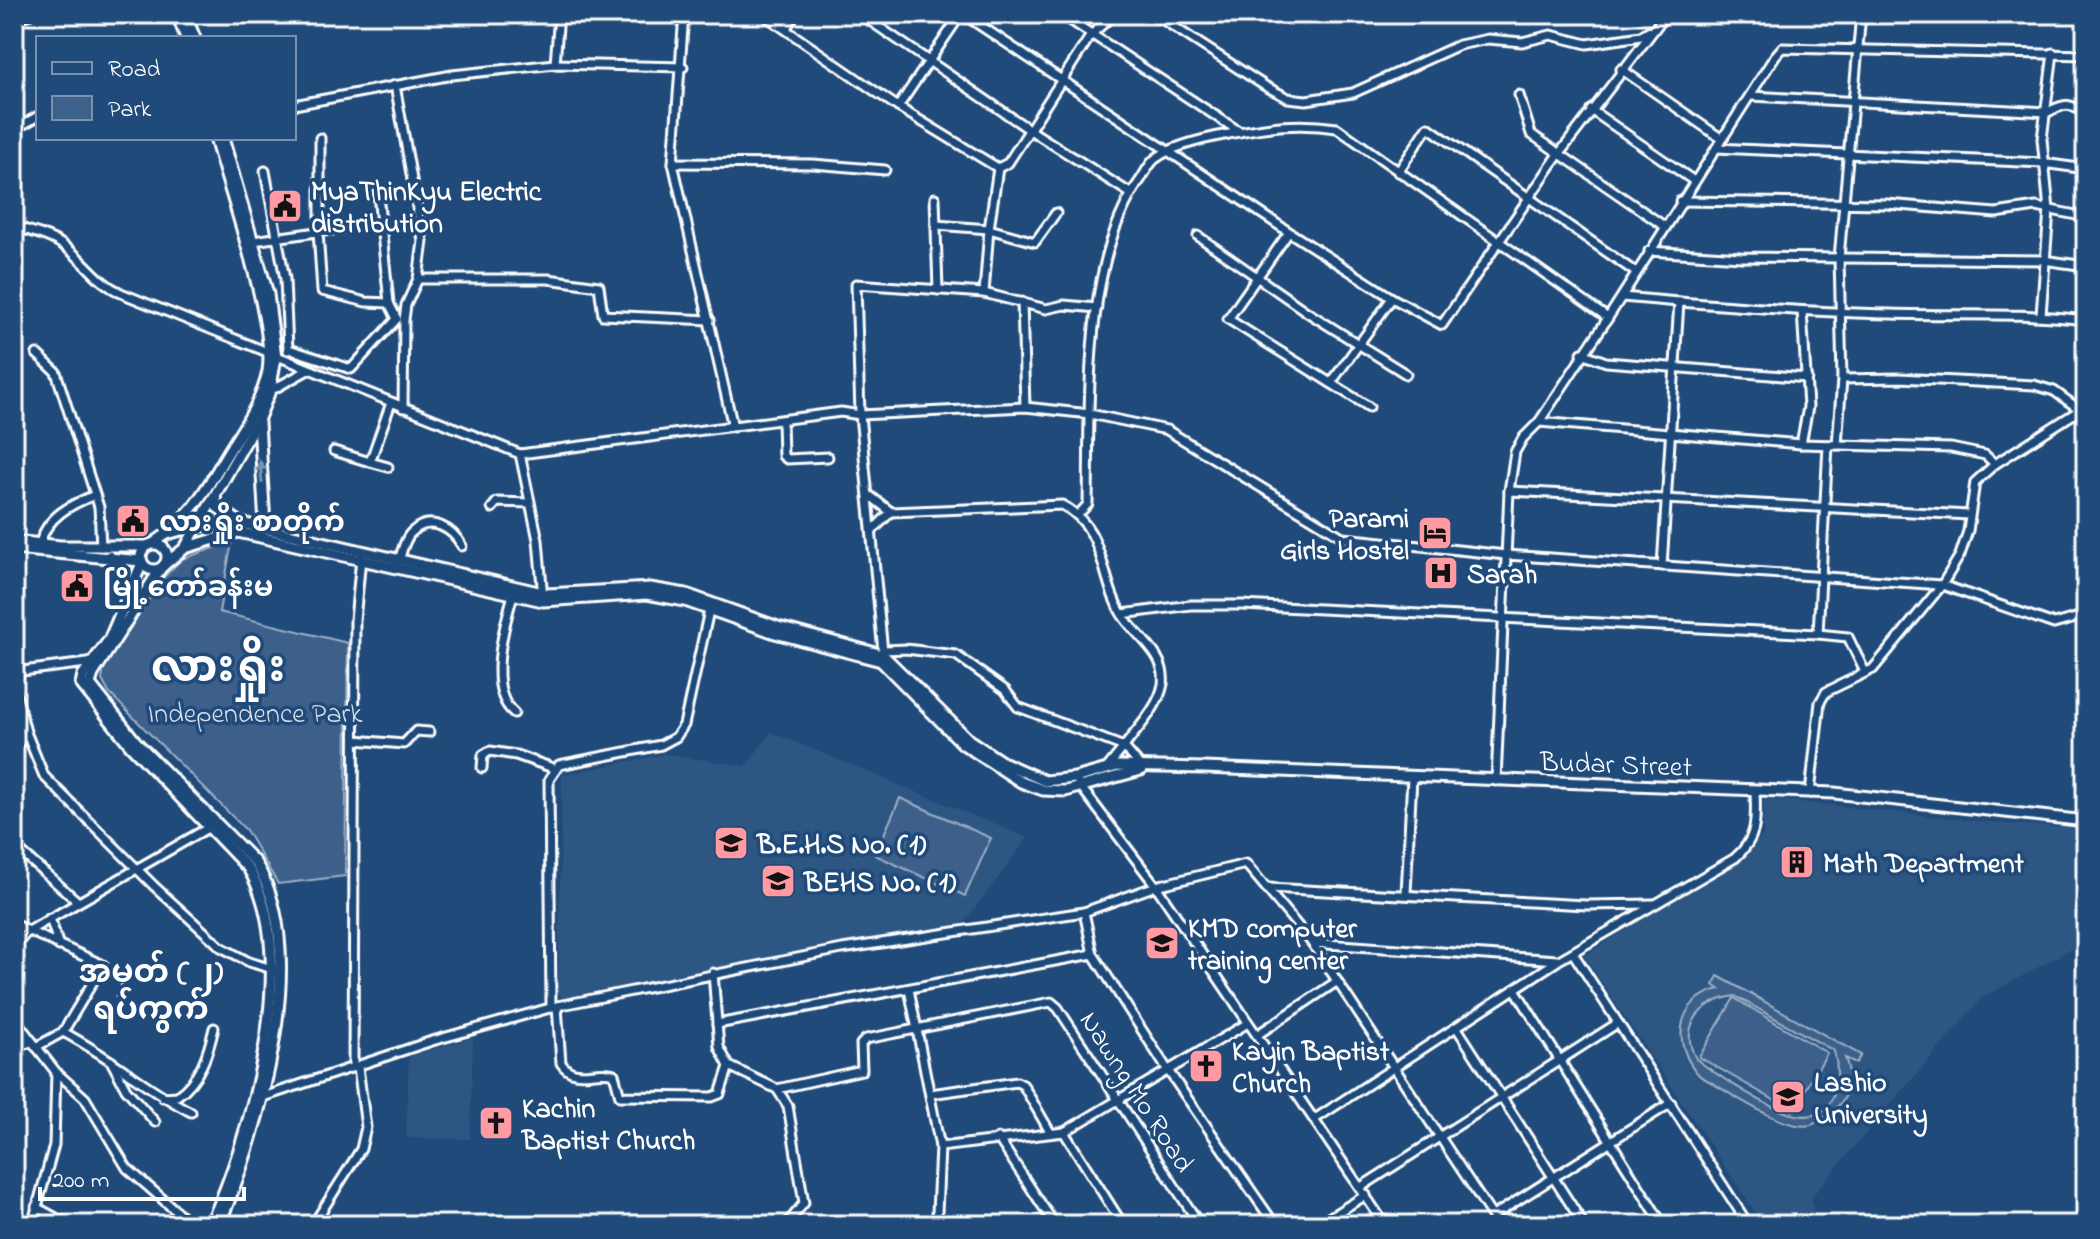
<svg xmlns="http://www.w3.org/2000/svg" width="2100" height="1239" viewBox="0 0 2100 1239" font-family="'Indie Flower','Noto Sans Myanmar',sans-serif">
<rect width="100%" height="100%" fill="#1f4a7a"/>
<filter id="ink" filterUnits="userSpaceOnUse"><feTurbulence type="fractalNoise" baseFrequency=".0125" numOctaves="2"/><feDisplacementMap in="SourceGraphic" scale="16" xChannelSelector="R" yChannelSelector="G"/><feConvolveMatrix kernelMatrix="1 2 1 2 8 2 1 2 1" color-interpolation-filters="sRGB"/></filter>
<g filter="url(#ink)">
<g fill="#2e5683">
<path d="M771 732 1028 838 964 923 561 998 558 990 562 775 665 754 746 766Z"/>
<path d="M1764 798 2005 824 2083 828 2086 832V912L2080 944 1982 998 1812 1196 1814 1225H1764L1584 956 1751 849 1763 835Z"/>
<path d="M473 1038 470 1139 406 1138 409 1056Z"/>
</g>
<g fill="#3c618b" stroke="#9eb0c5" stroke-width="2" fill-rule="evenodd">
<path d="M232 542 219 612 348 643 345 876 278 884 246 830 109 693 102 680 104 667 158 583 182 559Z"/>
<path d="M900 798 991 838 965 896 875 855Z"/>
<path d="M1718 976 1861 1055 1856 1063 1845 1058C1852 1076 1851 1095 1836 1108 1828 1115 1821 1122 1811 1125 1784 1132 1725 1089 1700 1076 1671 1046 1675 999 1720 989L1713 985ZM1735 996 1834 1051C1843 1085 1834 1127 1788 1113 1767 1107 1715 1074 1696 1059 1678 1025 1702 1001 1735 996Z"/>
<path d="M1734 998 1827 1053 1793 1111 1699 1057Z"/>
</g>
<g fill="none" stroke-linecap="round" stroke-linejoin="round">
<g stroke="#fff" stroke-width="13">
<g id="minor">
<path d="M684 14 673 163 733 427"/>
<path d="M763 14 898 107 998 168 1008 163 1091 35 1114 14"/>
<path d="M860 14 1030 130 1130 193"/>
<path d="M963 14 1289 232 1392 298 1442 325 1559 154 1666 14"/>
<path d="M1061 14 1240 132"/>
<path d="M1154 14 1265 86 1288 98 1306 100 1353 93 1459 45 1488 39 1522 42 1551 35 1587 44 1641 36 1648 31"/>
<path d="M1225 14 1233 19 1237 14"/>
<path d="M1296 14 1305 19"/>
<path d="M14 19 31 14"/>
<path d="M786 28 795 14"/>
<path d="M555 64 559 14"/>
<path d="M1621 69 1722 139"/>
<path d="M395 85 423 241 418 279 406 305 404 320 403 408"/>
<path d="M1519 95 1531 134 1664 226"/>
<path d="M1751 96 2048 112C2066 103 2071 102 2086 116"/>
<path d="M294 105 452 75 555 64 683 67"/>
<path d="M898 107 961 14"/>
<path d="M1591 110 1694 181"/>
<path d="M14 130 38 116"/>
<path d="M320 138V230"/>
<path d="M1716 148 2043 163 2086 169"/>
<path d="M673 163 813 164 885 170"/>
<path d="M265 171 285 279 288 350"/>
<path d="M1398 172 1428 127 1635 272"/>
<path d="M378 194 389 303"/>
<path d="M935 198 938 290"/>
<path d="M1680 201 1887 204 1996 213 2036 207 2086 217"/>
<path d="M936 225 989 229 1035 242 1056 213"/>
<path d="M14 226C32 232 52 236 67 248 87 263 97 282 121 293L520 454 538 540 543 598"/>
<path d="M1289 232 1228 319 1369 407"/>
<path d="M1198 236 1307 312 1406 374"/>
<path d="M253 241 381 223"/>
<path d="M1649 251 1741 257 2043 260 2086 266"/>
<path d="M418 279H548L599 286 603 315 710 320"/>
<path d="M984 293 989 229 998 168"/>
<path d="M1622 297C1712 305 1801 312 1891 314 1956 316 2021 312 2086 320"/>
<path d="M1022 302 1025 407"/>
<path d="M1097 308 1064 305 1046 309 984 293 856 284 860 415 1025 407 1090 414 1167 430 1344 538 1506 555 1942 585 2054 624 2086 615"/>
<path d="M2041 315 2049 210 2042 139 2053 53"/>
<path d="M289 349 351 369 397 319 389 303 366 302 322 291 318 231"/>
<path d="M1582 353 1606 362 1807 378"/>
<path d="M37 354 56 372 99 507 101 547"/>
<path d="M1842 379 1899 378 2034 385 2054 391 2079 409"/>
<path d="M1331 383 1392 298"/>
<path d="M270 391 308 370"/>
<path d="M782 420 783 456 787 459 828 457"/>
<path d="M1539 422 1801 444 1951 448 1985 455 1995 464"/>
<path d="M1801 444 1808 407 1802 311"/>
<path d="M1837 445 1842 379 1839 258 1861 14"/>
<path d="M334 451 370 462 391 403"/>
<path d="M520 454 841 412 860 415 883 652"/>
<path d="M370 462 388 467"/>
<path d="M1509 491 1969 515"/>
<path d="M869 495 891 512 872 531"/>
<path d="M492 508 497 502 529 503"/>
<path d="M1079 514 1088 504C1090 406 1082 261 1141 179 1145 173 1149 164 1155 159 1173 145 1207 138 1229 134 1267 126 1299 122 1337 128L1608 318"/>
<path d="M40 544C46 517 71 504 95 495"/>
<path d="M399 561C402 551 405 537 413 531 431 515 453 529 462 546"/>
<path d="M1662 566 1679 302"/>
<path d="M513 595C504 626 486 690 514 713"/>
<path d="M1122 614 1191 605H1242L1818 634 1848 637 1865 672"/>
<path d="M1818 634 1828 445"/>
<path d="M884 650 906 649 956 655 1005 690 1018 707 1124 747C1137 729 1159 707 1163 684 1167 655 1137 637 1123 616 1099 579 1107 528 1062 505L891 512"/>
<path d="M14 672 95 662"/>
<path d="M14 686 26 732 14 752"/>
<path d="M26 732 44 776 154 886 221 947 249 962 269 968"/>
<path d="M355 740 404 744 416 731 429 732"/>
<path d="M482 768 483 755 490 751 516 755 556 769"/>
<path d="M1107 768 1124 747 1142 768"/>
<path d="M1496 781 1509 491 1515 452 1523 438 1539 422 1608 318 1775 56 1782 48 2086 55"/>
<path d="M1078 783 1156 886 1385 1225"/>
<path d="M1810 793 1820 702 1826 692 1873 669 1942 585 1960 555 1968 531 1975 482 1995 464 2075 413 2086 401"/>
<path d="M14 846 77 901"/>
<path d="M1269 888 1586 905 1654 904"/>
<path d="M1406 893 1412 777"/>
<path d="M1084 912 1093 954"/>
<path d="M50 918 59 946"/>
<path d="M14 924 103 965 63 1032 36 1047"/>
<path d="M1312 943 1557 960"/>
<path d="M14 947 27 932 213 825"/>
<path d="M1573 953 1746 1221 1740 1225"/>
<path d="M713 973 719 1047 729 1066 777 1089 788 1106 804 1203 786 1225"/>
<path d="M909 989 940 1147 937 1213"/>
<path d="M1515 989 1663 1225"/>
<path d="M557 1006 561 1063C574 1083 595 1068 614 1074L620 1096 712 1097 720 1094 729 1066"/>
<path d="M551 1007 549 780 559 765 661 745 676 737 684 725 710 606"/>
<path d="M14 1018 56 1072 85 1098 127 1168 192 1225"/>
<path d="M717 1024 1093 954 1167 1069 1275 1225"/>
<path d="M1457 1028 1584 1225"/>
<path d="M63 1032C108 1055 146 1089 191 1112"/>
<path d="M1257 1035 1336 982"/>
<path d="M14 1047 32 1042"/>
<path d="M111 1061 126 1089 155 1122"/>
<path d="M353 1068 355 620 361 558"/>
<path d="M777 1089 862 1070 861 1044 866 1039 1051 1002 1058 1008 1200 1225"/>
<path d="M930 1094 1017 1082 1023 1085 1050 1132"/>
<path d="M163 1097 177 1096C200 1080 208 1054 214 1028"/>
<path d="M260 1098 432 1041 557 1006 842 949 1084 912 1156 886 1246 864 1312 943 1498 1225"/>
<path d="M1315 1119 1559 960 1735 858C1758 838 1756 820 1755 791"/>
<path d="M1064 1132 1123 1225"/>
<path d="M998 1138 1055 1225"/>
<path d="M940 1147 1064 1132 1248 1023"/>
<path d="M1361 1187 1618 1023"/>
<path d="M36 1207 69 1225"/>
<path d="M1493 1216 1671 1103"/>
<path d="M32 1225 54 1145 56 1072"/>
<path d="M313 1225 361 1149 366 1127 358 1067"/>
<path d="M1317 1225 1366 1195"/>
</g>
</g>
<g stroke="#fff" stroke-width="15">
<g id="major">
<path d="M177 14 186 38"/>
<path d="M185 14 195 38"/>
<path d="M259 422 265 526"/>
<path d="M215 496 217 507 238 521"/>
<path d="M167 534 196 526 241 523 547 594 650 588 686 594 778 627 883 655 969 740 1002 762 1045 781 1075 778 1118 766 1204 768 1834 793 2086 821"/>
<path d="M14 541 61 546H146"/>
<path d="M154 543C186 522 205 492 224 459 240 432 262 403 268 371 276 323 229 191 215 138"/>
<circle cx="154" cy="557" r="13"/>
<path d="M185 548 238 532 543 601 647 594 685 601 775 633 881 661 963 744 1021 782 1043 790 1065 791 1141 770"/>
<path d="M14 549 141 561"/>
<path d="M109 556 121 566 129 585"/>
<path d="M142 563 109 640 83 675 81 684 131 746 248 868C302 956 251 1136 210 1225"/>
<path d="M164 565 185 548 259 418 270 391 276 357 268 294 223 138"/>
<path d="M161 568 93 674 90 684 136 742 255 862C313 951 259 1134 219 1225"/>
</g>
</g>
<use href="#minor" stroke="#1f4a7a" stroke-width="7"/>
<use href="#major" stroke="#1f4a7a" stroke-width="9"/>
</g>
<defs><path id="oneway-solid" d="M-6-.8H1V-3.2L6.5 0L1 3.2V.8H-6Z" transform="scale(2)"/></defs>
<use fill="#7992af" href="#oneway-solid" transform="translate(261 472) rotate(-95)"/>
</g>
<defs>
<g id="civic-square" transform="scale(1.8)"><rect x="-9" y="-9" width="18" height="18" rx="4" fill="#ff9aa2" stroke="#1f4a7a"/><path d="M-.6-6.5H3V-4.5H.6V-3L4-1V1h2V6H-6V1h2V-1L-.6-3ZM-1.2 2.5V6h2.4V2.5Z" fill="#111"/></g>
<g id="hotel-square" transform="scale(1.8)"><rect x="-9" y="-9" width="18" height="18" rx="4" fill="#ff9aa2" stroke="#1f4a7a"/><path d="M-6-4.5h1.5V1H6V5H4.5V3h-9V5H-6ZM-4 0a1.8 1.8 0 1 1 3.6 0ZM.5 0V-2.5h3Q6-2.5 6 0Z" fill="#111"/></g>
<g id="hospital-square" transform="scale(1.8)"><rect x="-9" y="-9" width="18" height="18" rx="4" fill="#ff9aa2" stroke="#1f4a7a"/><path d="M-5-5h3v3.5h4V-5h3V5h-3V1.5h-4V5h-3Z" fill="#111"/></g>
<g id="school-square" transform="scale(1.8)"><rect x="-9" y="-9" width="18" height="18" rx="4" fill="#ff9aa2" stroke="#1f4a7a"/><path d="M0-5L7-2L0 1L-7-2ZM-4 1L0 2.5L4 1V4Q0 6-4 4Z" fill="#111"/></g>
<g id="building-square" transform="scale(1.8)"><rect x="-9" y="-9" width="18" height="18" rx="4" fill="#ff9aa2" stroke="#1f4a7a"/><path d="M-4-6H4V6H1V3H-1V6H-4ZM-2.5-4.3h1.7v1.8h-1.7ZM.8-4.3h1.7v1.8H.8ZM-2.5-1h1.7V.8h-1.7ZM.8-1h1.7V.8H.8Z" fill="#111"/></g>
<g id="church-square" transform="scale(1.8)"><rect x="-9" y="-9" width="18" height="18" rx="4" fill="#ff9aa2" stroke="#1f4a7a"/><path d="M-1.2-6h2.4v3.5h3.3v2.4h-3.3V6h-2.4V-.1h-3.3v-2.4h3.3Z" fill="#111"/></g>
<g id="university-square" transform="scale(1.8)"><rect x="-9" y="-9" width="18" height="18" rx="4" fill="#ff9aa2" stroke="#1f4a7a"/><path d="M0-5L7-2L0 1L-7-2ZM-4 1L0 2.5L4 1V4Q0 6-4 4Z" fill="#111"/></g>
</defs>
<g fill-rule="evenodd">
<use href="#civic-square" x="285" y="206"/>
<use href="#civic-square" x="133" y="521"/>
<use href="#hotel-square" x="1435" y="533"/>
<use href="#hospital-square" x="1441" y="573"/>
<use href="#civic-square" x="77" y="586"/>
<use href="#school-square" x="731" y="843"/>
<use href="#building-square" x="1797" y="862"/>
<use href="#school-square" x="778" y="881"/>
<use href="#school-square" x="1162" y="943"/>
<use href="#church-square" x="1206" y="1066"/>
<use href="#university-square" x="1788" y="1097"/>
<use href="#church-square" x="496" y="1123"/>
</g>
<g text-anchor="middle" stroke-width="7" stroke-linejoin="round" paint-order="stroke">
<g font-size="28" font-weight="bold" fill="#fff" stroke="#1f4a7a" text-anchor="start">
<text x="311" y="200">MyaThinKyu Electric<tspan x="311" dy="32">distribution</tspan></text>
<text x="1409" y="527" text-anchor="end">Parami<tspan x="1409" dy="32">Girls Hostel</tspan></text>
<text x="159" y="531">လားရှိုး စာတိုက်</text>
<text x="1467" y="583">Sarah</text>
<text x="103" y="596">မြို့တော်ခန်းမ</text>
<text x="757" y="853">B.E.H.S No. (1)</text>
<text x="1823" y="872">Math Department</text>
<text x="804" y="891">BEHS No. (1)</text>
<text x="1188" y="937">KMD computer<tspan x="1188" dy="32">training center</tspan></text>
<text x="1232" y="1060">Kayin Baptist<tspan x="1232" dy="32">Church</tspan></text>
<text x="1814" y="1091">Lashio<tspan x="1814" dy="32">University</tspan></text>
<text x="522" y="1117">Kachin<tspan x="522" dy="32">Baptist Church</tspan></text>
</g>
<g font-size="28" fill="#d8dfe8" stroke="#1f4a7a">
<text x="255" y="722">Independence Park</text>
</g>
<g font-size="28" fill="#fff" stroke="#1f4a7a">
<text transform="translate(1616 763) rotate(2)" y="10">Budar Street</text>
<text transform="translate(1138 1091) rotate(57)" y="10">Nawng Mo Road</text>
</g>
<g font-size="32" font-weight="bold" fill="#fff" stroke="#1f4a7a">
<text x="151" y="982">အမှတ် (၂)<tspan x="151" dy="37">ရပ်ကွက်</tspan></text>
</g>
<g font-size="44" font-weight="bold" fill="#fff" stroke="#1f4a7a">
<text x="218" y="681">လားရှိုး</text>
</g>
</g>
<rect width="2100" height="1239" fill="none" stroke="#1f4a7a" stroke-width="48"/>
<rect x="24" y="24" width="2052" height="1191" fill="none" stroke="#fff" stroke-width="3" filter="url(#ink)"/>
<rect x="36" y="36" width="260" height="104" fill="#1f4a7a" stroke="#7992af" stroke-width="2"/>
<rect x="52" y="62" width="40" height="12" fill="#1f4a7a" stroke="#7992af" stroke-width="2"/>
<text x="108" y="76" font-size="24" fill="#ffffff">Road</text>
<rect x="52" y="96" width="40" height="24" fill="#3c618b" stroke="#7992af" stroke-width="2"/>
<text x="108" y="116" font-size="24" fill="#ffffff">Park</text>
<path d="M40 1187v12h204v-12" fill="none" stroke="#ffffff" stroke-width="4"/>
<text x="52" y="1187" font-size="24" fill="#ffffff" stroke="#1f4a7a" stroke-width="6" paint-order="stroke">200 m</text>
</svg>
